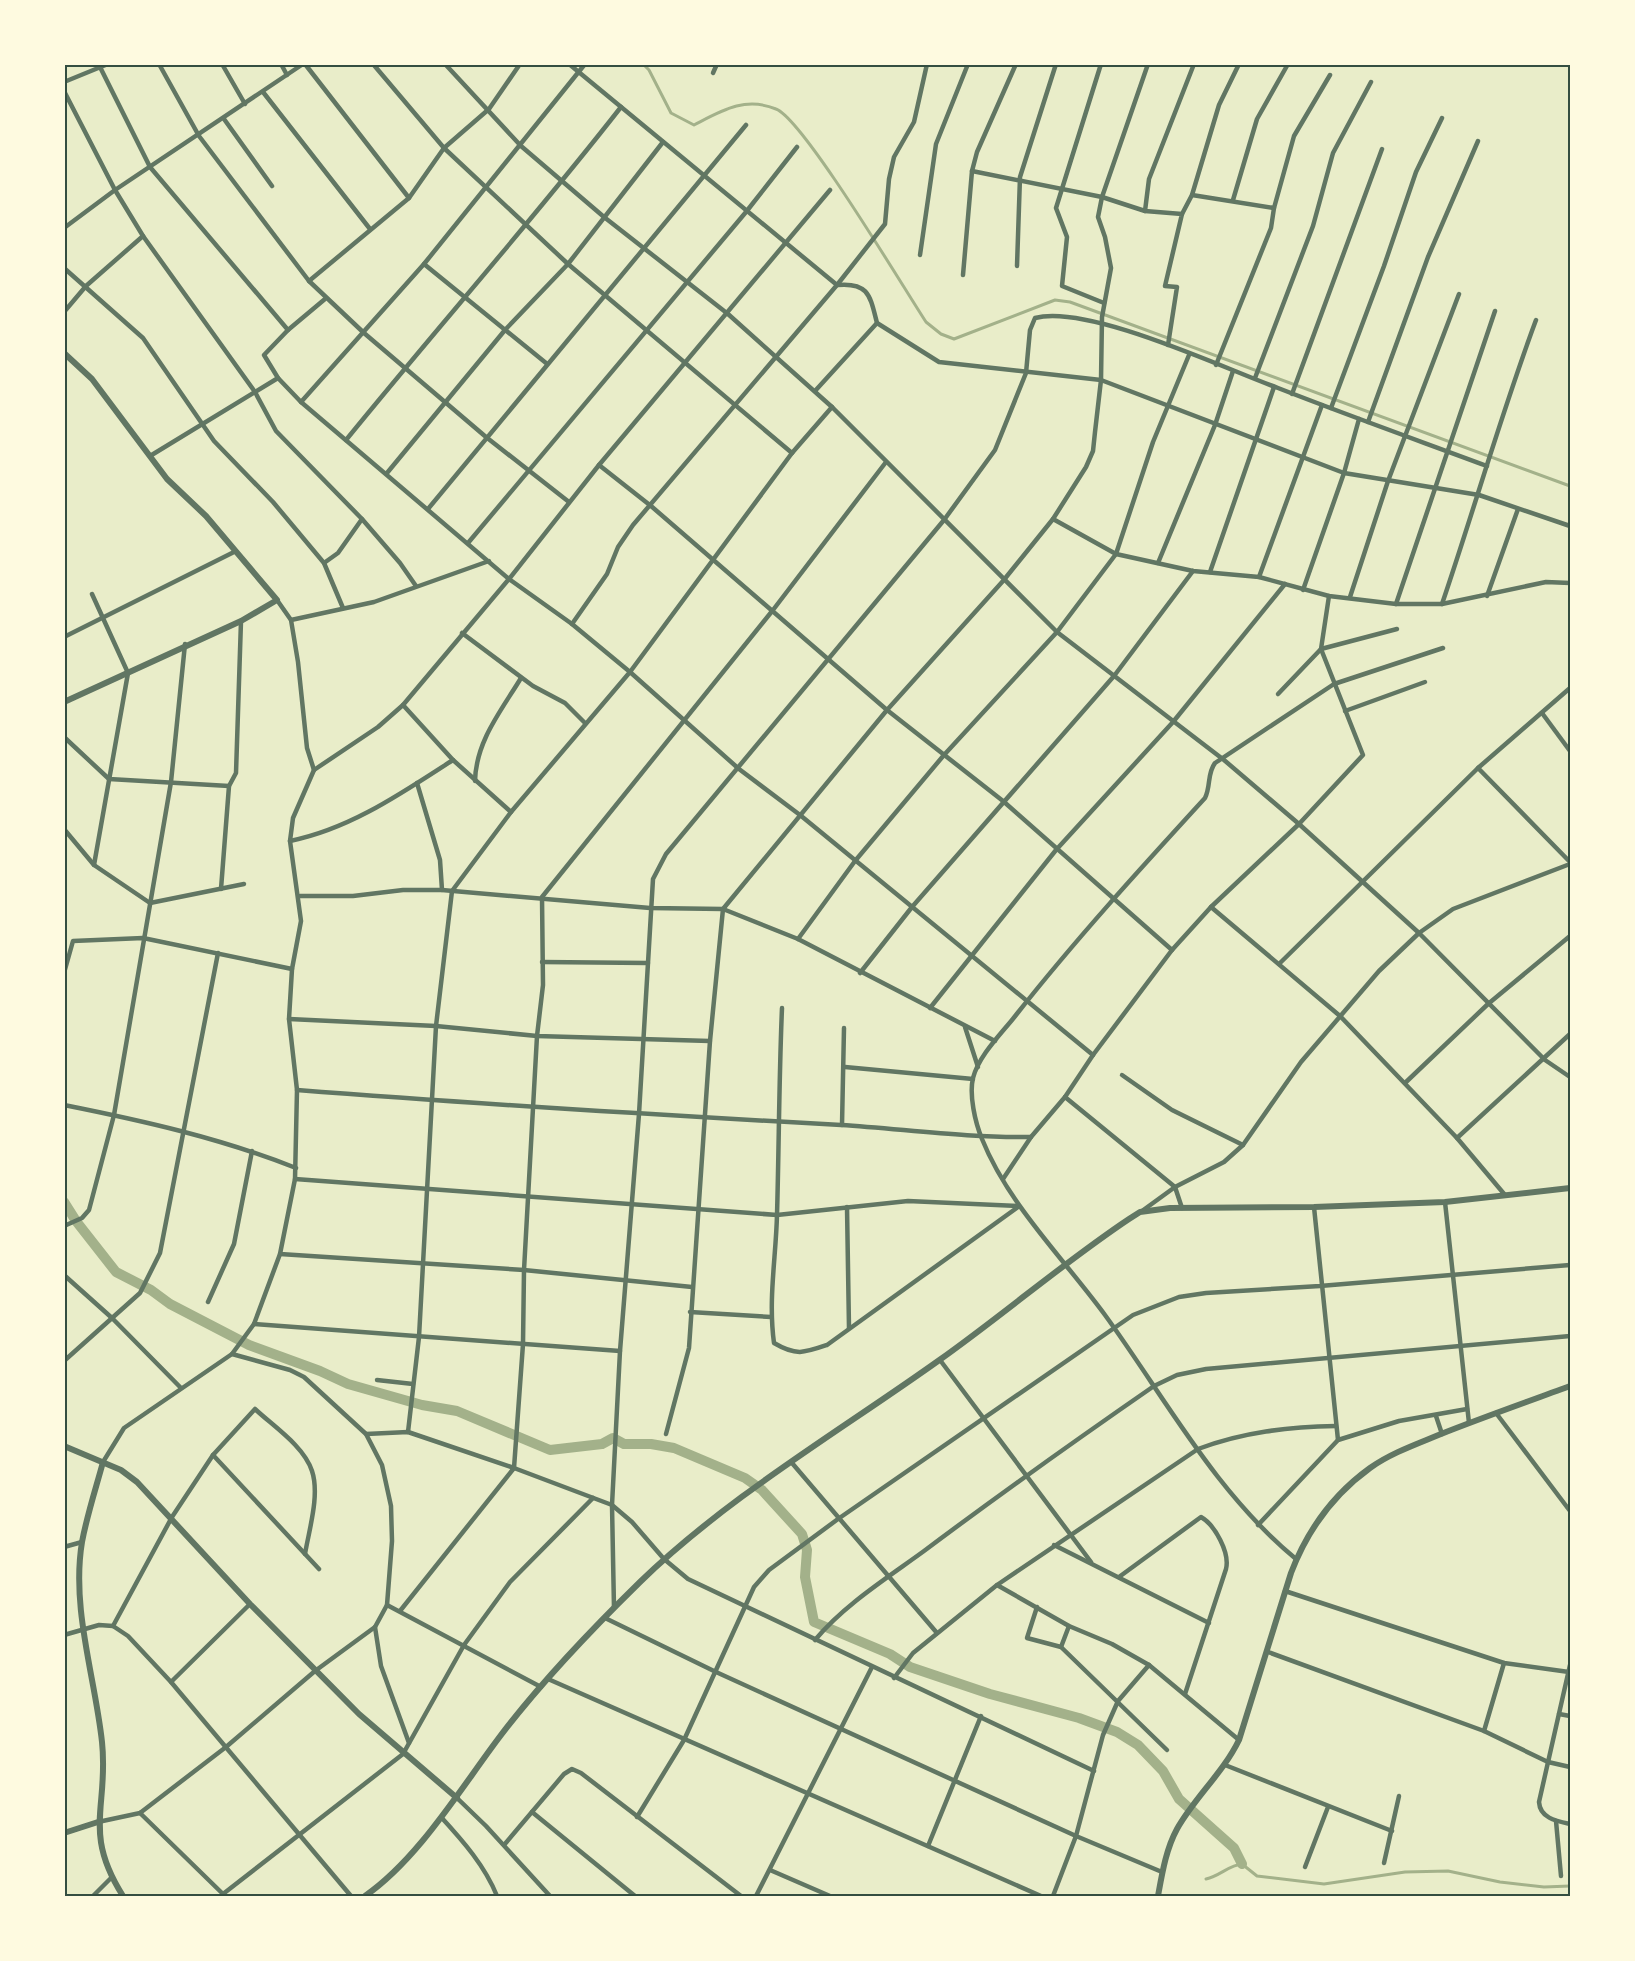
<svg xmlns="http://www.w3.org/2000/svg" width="1635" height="1961" viewBox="0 0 1635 1961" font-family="'DM Sans',sans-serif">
<rect width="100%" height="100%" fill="#e9edc9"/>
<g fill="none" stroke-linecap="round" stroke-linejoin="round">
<g stroke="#a3b18a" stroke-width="3">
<path d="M643 64 649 70 671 113 694 125C721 111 745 96 776 109 803 119 903 287 926 322L941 334 954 339 1055 300 1070 302 1570 486"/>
<path d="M1206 1879C1220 1876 1229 1865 1242 1864L1257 1876 1324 1884 1405 1872 1448 1871 1500 1882 1544 1887 1570 1886"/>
</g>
<path stroke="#a3b18a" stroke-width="10" d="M64 1202 76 1221 116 1272 151 1290 170 1304 249 1345 320 1371 348 1384 422 1405 457 1411 550 1450 602 1444 613 1438 624 1444H651L674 1448 745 1478 762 1490 802 1534 807 1550 805 1577 814 1622 890 1654 910 1667 990 1694 1079 1718 1117 1732 1138 1745 1163 1771 1179 1799 1234 1848 1242 1864"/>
<g stroke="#617663" stroke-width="4.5">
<path d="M159 64 199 136 309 281 364 333 486 437 569 502"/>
<path d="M222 64 245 104"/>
<path d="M281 64 287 75"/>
<path d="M305 64 409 198"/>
<path d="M373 64 444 148 568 264 792 453"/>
<path d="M445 64 521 146 604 217 728 314 832 407 1057 632 1224 760 1299 824 1419 933 1545 1060 1570 1077"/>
<path d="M569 64 837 285C869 282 870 296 877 323L939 362 1101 380 1344 473 1479 495 1570 526"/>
<path d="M1101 64 1056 208 1067 237 1062 286 1104 303"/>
<path d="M100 67 150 167 288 330"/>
<path d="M713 73 717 64"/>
<path d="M64 82 108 64"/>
<path d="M64 91 115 190 143 236 255 392 276 431 362 519 400 563 416 586"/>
<path d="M263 92 370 229"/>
<path d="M224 119 272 186"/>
<path d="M972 171 1102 197 1145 211"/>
<path d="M1192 195 1274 208"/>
<path d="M1233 200 1257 119 1288 64"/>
<path d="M1182 214 1192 195 1219 105 1239 64"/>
<path d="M64 228 115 190 303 64"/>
<path d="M920 255 936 144 968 64"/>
<path d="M424 264 546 363"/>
<path d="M1017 266 1020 177 1056 64"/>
<path d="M64 268 143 338 214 441 273 502 324 563 343 608"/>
<path d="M963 275 972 171 977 152 1016 64"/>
<path d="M309 281 409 198 444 148 489 109 520 64"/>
<path d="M325 299 288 330 264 355 278 378 301 402 509 579 572 624 630 672 739 769 800 815 1093 1055"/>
<path d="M64 312 86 286 143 236"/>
<path d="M1168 345 1177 287 1165 286 1182 214 1145 211 1149 179 1194 64"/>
<path d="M1216 365 1271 228 1274 208 1294 136 1330 75"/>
<path d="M1255 378 1313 226 1333 153 1371 82"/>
<path d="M815 391 877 323"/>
<path d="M1292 394 1382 149"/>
<path d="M301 402 424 264 585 64"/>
<path d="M1331 408 1384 266 1416 172 1442 118"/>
<path d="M1368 422 1428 257 1478 141"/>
<path d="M346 440C437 328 532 221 621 107"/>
<path d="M150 456 278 378"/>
<path d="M599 465 651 506 887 710 1003 801 1172 950"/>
<path d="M387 473 505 330 568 264 663 142"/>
<path d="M428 509 746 125"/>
<path d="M1053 519 1116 554 1193 571 1259 577 1329 596 1396 604H1442L1546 582 1570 583"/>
<path d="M468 543 746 212 797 147"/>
<path d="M324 563 338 553 362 519"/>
<path d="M1158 563 1215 425 1233 371"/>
<path d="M1210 572 1274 387"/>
<path d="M1259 577 1322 405"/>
<path d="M1303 590 1344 473 1359 419"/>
<path d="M92 594 128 673 94 865"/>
<path d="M1487 596 1518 509"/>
<path d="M1350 597 1388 481 1459 294"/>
<path d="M277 600 291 620 298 662 307 748 314 770"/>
<path d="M1396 604 1495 311"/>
<path d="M1442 604C1474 510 1501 414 1536 320"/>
<path d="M291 620 374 602 489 561"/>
<path d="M572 624 607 574 618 547 633 525 837 285 885 224 889 179 894 157 914 122 927 64"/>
<path d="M462 633 533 686 565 703 585 723"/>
<path d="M64 637 236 551"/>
<path d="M1278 694 1321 649 1397 629"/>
<path d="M403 705 453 760 511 812"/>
<path d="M1345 711 1425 682"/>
<path d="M1542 713 1570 751"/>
<path d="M64 737 109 779 229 786"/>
<path d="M1478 768 1570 862"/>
<path d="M475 781C476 741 501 711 521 678"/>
<path d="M417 783 440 860 442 890"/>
<path d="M64 829 94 865 150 903 244 884"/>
<path d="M290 841C350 829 402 793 453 760"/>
<path d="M221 889 229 786 236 773 241 621"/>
<path d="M300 896H353L403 890H442L650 908 723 909 798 939 995 1041"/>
<path d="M1211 907 1340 1016 1457 1138 1505 1195"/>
<path d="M798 939 855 861 944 755 1057 632 1116 554 1153 442 1189 355"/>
<path d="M542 962 648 963"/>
<path d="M1279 964 1478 768 1570 688"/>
<path d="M64 973 73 941 143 938 292 969"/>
<path d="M860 973 912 907 1114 676 1193 571"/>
<path d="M782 1008C779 1077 779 1146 777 1215 776 1257 768 1300 774 1343 796 1356 804 1353 827 1345L1018 1207"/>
<path d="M930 1008 1056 850 1173 722 1285 584"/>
<path d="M289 1019 436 1026 537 1036 710 1041"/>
<path d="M965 1027 978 1067"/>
<path d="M845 1067 973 1079"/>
<path d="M1122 1075 1172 1110 1243 1145"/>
<path d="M1405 1083 1488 1004 1570 936"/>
<path d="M297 1090C478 1104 659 1115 841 1125 904 1129 967 1138 1031 1137"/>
<path d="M1065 1097 1175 1187 1182 1208"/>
<path d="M64 1105C144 1121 220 1138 296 1168"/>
<path d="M842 1125 844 1028"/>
<path d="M1457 1138 1570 1034"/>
<path d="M295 1179 777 1215 908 1201 1019 1206"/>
<path d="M1003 1179 1031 1137 1065 1097 1093 1055 1172 950 1211 907 1299 824 1363 755 1321 649 1329 596"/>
<path d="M1445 1202 1469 1423"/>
<path d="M847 1207 849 1328"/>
<path d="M1314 1207 1338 1440"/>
<path d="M1142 1211 1175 1187 1224 1162 1243 1145 1301 1062 1379 971 1419 933 1453 909 1570 864"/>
<path d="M64 1226 82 1218 89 1210 114 1115 171 782 185 644"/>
<path d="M280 1254 524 1270 692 1287"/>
<path d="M64 1275 112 1318 181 1388"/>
<path d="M208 1302 234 1244 252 1151"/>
<path d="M690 1312 771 1317"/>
<path d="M254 1324 620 1351"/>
<path d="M940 1360 1091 1562"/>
<path d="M64 1361 140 1293 160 1253 218 953"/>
<path d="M377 1380 413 1384"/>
<path d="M1496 1413 1570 1511"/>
<path d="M1436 1416 1442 1434"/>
<path d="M408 1432 419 1337 436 1026 452 891 511 812 630 672 792 453 832 407"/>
<path d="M366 1434 408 1432 514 1468 612 1505 632 1522 664 1559 688 1579 1094 1771"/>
<path d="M666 1434 689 1348 710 1041 723 909 887 710 1003 581 1053 519 1086 467 1093 451 1095 432 1101 380 1102 317 1111 268 1105 237 1098 217 1102 197 1148 64"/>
<path d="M213 1455 319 1569"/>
<path d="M103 1462 124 1428 232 1354 254 1324 280 1254 295 1179 297 1090 289 1019 292 969 301 921 290 841 293 818 314 770 378 727 403 705 509 579 599 465 830 190"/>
<path d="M792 1463 937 1633"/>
<path d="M1258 1525 1338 1440 1399 1421 1467 1409"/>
<path d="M1054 1545 1209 1623"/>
<path d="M64 1547 82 1542"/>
<path d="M1296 1559C1215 1492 1166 1399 1105 1315 1064 1259 1008 1204 982 1139 975 1122 969 1095 973 1078 979 1055 1002 1033 1016 1015 1076 939 1140 869 1205 798 1211 786 1207 773 1215 763L1334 684 1443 648"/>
<path d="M1119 1577 1201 1517C1215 1525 1230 1553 1226 1569L1185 1694"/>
<path d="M997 1585 1069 1626 1112 1644 1149 1665 1239 1740"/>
<path d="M1285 1591 1504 1663 1569 1672"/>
<path d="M387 1605 541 1687"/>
<path d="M1037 1607 1027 1638 1061 1647 1167 1750"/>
<path d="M614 1608 612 1505 620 1351 639 1114 653 879 666 854 944 520 995 450 1026 373 1030 330 1035 318C1088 304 1223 368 1278 388 1347 415 1417 440 1487 466"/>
<path d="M400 1611 514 1468 523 1344 524 1270 537 1036 543 985 542 897 773 610 886 462"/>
<path d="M605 1618 716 1672 1076 1836 1162 1872"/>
<path d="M113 1626 172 1517 213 1455 255 1409C273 1426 304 1446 312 1471 320 1495 309 1530 305 1554"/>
<path d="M375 1627 381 1666 409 1743"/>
<path d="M64 1635 99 1625 113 1626 128 1636 171 1682 351 1896"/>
<path d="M815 1640C844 1605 887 1578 924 1551 1000 1494 1076 1440 1154 1386L1177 1375 1206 1369 1570 1336"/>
<path d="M1061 1647 1069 1626"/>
<path d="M1268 1652 1484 1731 1548 1762 1570 1767"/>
<path d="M1570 1665 1539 1802C1540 1818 1556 1821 1570 1824"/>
<path d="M894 1678 913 1653 997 1585 1198 1449C1243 1432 1288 1427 1336 1426"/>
<path d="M548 1679 1041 1896"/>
<path d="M171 1682 250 1604"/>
<path d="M1559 1714 1570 1716"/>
<path d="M1484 1731 1504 1663"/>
<path d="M1225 1765 1392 1831"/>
<path d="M457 1798 486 1826 550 1896"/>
<path d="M532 1812 635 1896"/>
<path d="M140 1813 224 1895"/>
<path d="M441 1817C463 1841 485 1866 497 1896"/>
<path d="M637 1817 684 1740 754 1587 769 1570 838 1519 1133 1315 1179 1297 1206 1293 1320 1286 1570 1265"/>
<path d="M1556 1821 1561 1876"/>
<path d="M98 1822 140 1813 226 1747 315 1671 375 1627 387 1605 392 1541 391 1506 382 1465 366 1434 304 1377 290 1370 232 1354"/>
<path d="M504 1845 564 1774 572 1769 581 1773 741 1896"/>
<path d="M928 1846 981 1716"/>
<path d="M1384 1863 1399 1796"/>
<path d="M1305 1867 1328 1807"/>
<path d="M770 1870 830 1896"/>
<path d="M223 1894 403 1754 464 1645 510 1582 593 1498"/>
<path d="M93 1896 111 1878"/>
<path d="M756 1896 872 1667"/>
<path d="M1053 1896 1076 1836 1103 1735 1118 1701 1149 1665"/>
</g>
<g stroke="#617663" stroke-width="6">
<path d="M64 353 92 379 167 479 206 516 277 600 241 621 64 702"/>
<path d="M64 1446 121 1470 137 1482 250 1604 359 1714 457 1798"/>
<path d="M103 1462C96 1488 87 1515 82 1542 71 1608 95 1677 102 1742 109 1807 82 1831 123 1896"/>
<path d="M64 1833 98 1822"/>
<path d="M365 1896C418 1859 459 1791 498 1739 540 1683 590 1631 640 1582 726 1498 840 1431 938 1361 1003 1315 1063 1263 1129 1219L1140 1212 1170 1208 1314 1207 1445 1202 1570 1188"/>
<path d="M1158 1896C1162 1874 1166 1849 1177 1829 1195 1797 1223 1773 1239 1740L1291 1573C1307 1531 1334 1494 1370 1468 1391 1453 1417 1444 1441 1434 1484 1417 1527 1402 1570 1386"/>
</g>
</g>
<rect width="1635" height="1961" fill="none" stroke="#fefae0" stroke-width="132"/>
<rect x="66" y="66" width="1503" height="1829" fill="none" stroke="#344e41" stroke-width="2"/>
</svg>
